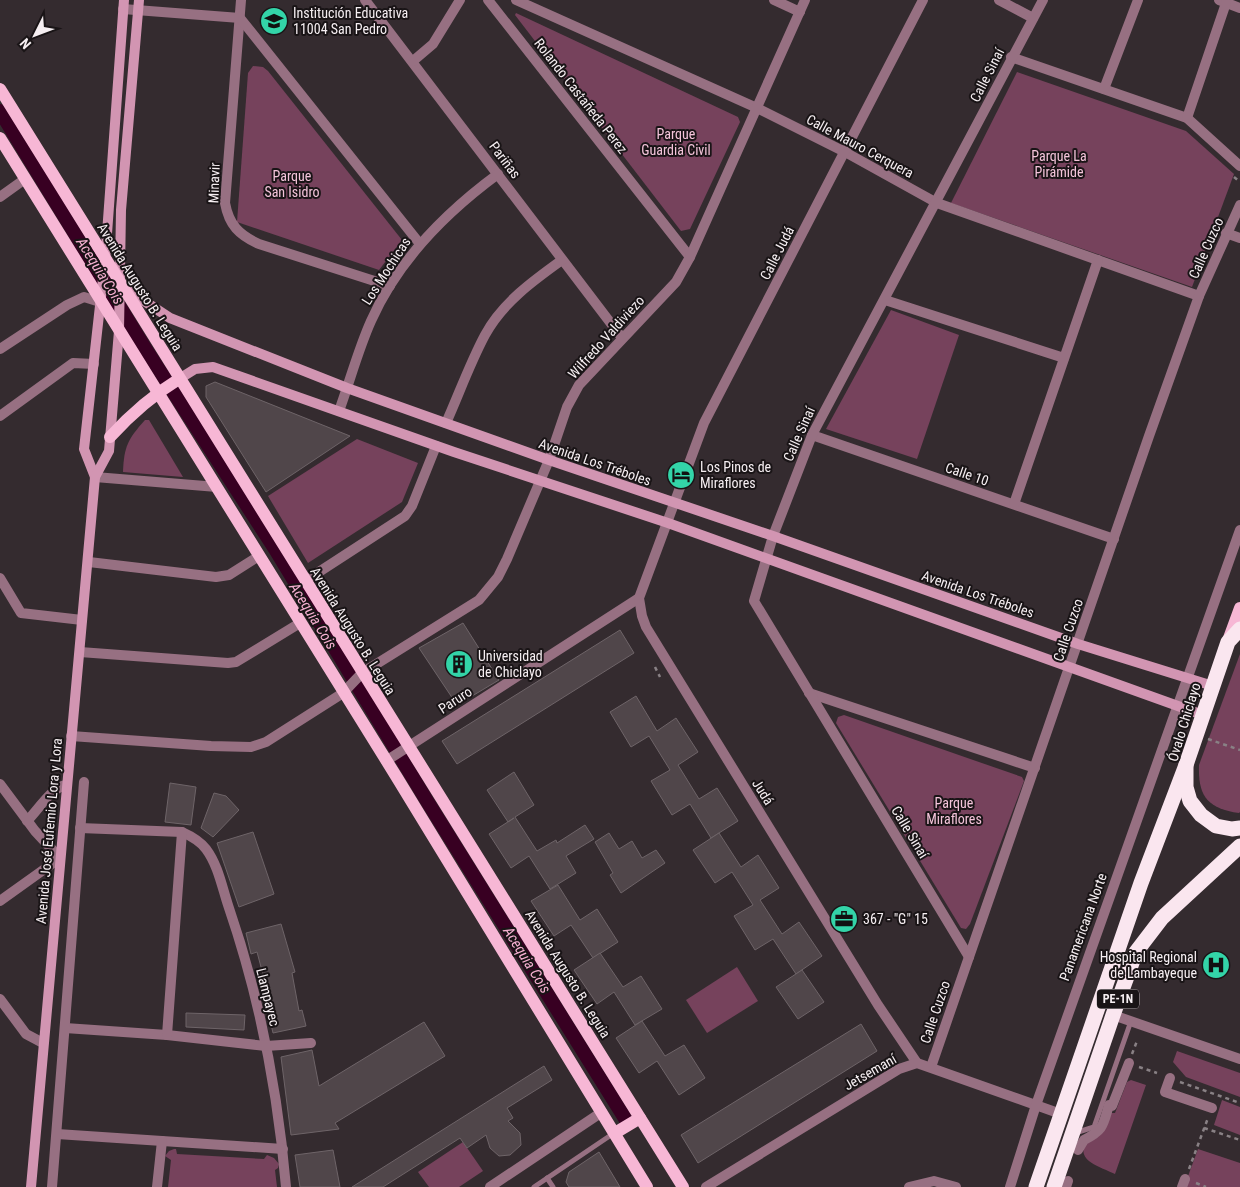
<svg xmlns="http://www.w3.org/2000/svg" width="1240" height="1187" viewBox="0 0 1240 1187" font-family="'Roboto Condensed',sans-serif">
<rect width="100%" height="100%" fill="#342b2f"/>
<g fill="#76425c">
<path d="M516 13 738 117 740 122 690 229 681 231 515 15Z"/>
<path d="M253 66 263 67 268 71 402 240 379 270 237 222 248 73Z"/>
<path d="M1017 72 1186 131 1234 174 1192 287 951 203Z"/>
<path d="M891 310 959 335 917 459 826 429Z"/>
<path d="M145 420H149L183 477 123 472C124 446 128 439 145 420Z"/>
<path d="M357 439 418 463 402 502 308 563 268 496Z"/>
<path d="M1240 654V812L1239 813C1207 808 1198 796 1199 765Z"/>
<path d="M844 715 1022 777 1024 781 970 924 966 929 961 928 836 723 838 717Z"/>
<path d="M737 967 758 1001 707 1033 686 1000Z"/>
<path d="M1177 1051 1240 1073V1097L1186 1077 1173 1062Z"/>
<path d="M1131 1080 1146 1085 1115 1174C1101 1167 1075 1161 1086 1142 1103 1138 1105 1128 1111 1113H1115L1127 1082Z"/>
<path d="M1222 1100 1240 1107V1135L1214 1125Z"/>
<path d="M463 1142 483 1171 459 1187H429L418 1172Z"/>
<path d="M174 1149H176L177 1154 264 1159 267 1155 274 1158 279 1164 278 1168 275 1170 277 1187H168L171 1160 165 1156 169 1151Z"/>
<path d="M1198 1149 1240 1163V1187H1184Z"/>
</g>
<g fill="none" stroke-linecap="round" stroke-linejoin="round">
<path stroke="#380022" stroke-width="14" d="M0 111 143 345 275 549 427 801 626 1120"/>
</g>
<g fill="#50464a" stroke="#6e6468">
<path d="M215 382 350 436 266 492 206 397V386Z"/>
<path d="M463 623 499 680 457 705 419 648Z"/>
<path d="M620 630 634 653 457 764 442 741Z"/>
<path d="M636 696 657 731 676 718 698 752 678 765 699 799 717 788 738 821 711 838 690 804 672 815 651 781 670 770 649 736 631 747 610 712Z"/>
<path d="M514 772 534 805 515 817 537 851 556 840 557 843 585 825 594 839 566 856 576 873 550 889 529 856 511 868 489 834 514 818 508 822 487 790Z"/>
<path d="M170 783 196 787 191 825 165 822Z"/>
<path d="M214 793 226 796 239 810 213 837 201 828Z"/>
<path d="M253 832 274 894 239 907 217 843Z"/>
<path d="M609 833 619 849 632 841 642 858 656 850 665 863 621 893 610 875 613 873 595 842Z"/>
<path d="M719 833 741 867 758 855 779 888 760 900 782 934 799 922 822 956 796 974 773 939 755 950 734 916 753 905 732 872 715 883 693 850Z"/>
<path d="M558 885 580 920 597 909 618 942 593 958 571 925 554 936 531 901Z"/>
<path d="M281 924 295 972 292 973 299 1011 302 1010 306 1026 273 1033 265 998 269 997 257 952 251 954 246 933Z"/>
<path d="M600 953 623 987 641 976 662 1009 635 1025 614 992 597 1004 574 970Z"/>
<path d="M802 970 824 1002 798 1019 776 987Z"/>
<path d="M186 1013 245 1015 244 1030 186 1027Z"/>
<path d="M642 1021 665 1056 684 1045 705 1078 679 1095 657 1061 639 1073 616 1038Z"/>
<path d="M424 1022 445 1056 335 1123 339 1129 291 1135 281 1057 312 1050 319 1086Z"/>
<path d="M861 1024 877 1051 698 1163 681 1135Z"/>
<path d="M544 1066 552 1080 507 1108 513 1118 508 1121 520 1133 521 1145 510 1155 499 1156 490 1148 486 1135 467 1148 460 1138 383 1187H352Z"/>
<path d="M333 1150 340 1187H300L295 1155Z"/>
<path d="M599 1152 620 1187H569L566 1182 569 1172Z"/>
</g>
<g fill="none" stroke-linecap="round" stroke-linejoin="round">
<g stroke="#898185" stroke-width="2.5" stroke-dasharray="4 4" stroke-linecap="butt">
<path d="M1234 177 1240 182"/>
<path d="M655 667 660 677"/>
<path d="M1208 739 1240 750"/>
<path d="M1132 1054 1137 1041"/>
<path d="M1139 1067 1157 1073"/>
<path d="M1180 1082 1240 1103"/>
<path d="M1204 1128 1240 1140"/>
<path d="M1189 1169 1208 1118"/>
<path d="M1196 1183 1206 1187"/>
</g>
<g stroke="#977082" stroke-width="5">
<path d="M1075 1133 1094 1127 1131 1021"/>
<path d="M547 1178 553 1187"/>
<path d="M534 1187 614 1133"/>
</g>
<g stroke="#977082" stroke-width="10">
<path d="M241 0 225 203C229 225 239 235 259 244L390 286"/>
<path d="M365 0 622 338"/>
<path d="M488 0 690 257"/>
<path d="M516 0 757 108 845 152 937 203 1199 296"/>
<path d="M774 0 800 12"/>
<path d="M999 0 1033 18"/>
<path d="M1219 0 1240 8"/>
<path d="M123 9 240 18 420 244"/>
<path d="M1011 57 1187 118 1240 166"/>
<path d="M413 61 433 44 460 0"/>
<path d="M1104 89 1138 0"/>
<path d="M1187 118 1226 3"/>
<path d="M0 197 25 179"/>
<path d="M1226 233 1240 238"/>
<path d="M885 300 1064 358"/>
<path d="M0 349 67 305 84 297 100 302"/>
<path d="M339 411C350 381 358 350 371 321 398 260 445 213 498 174"/>
<path d="M0 416 73 363 94 364"/>
<path d="M446 423C459 394 470 363 485 335 502 303 534 280 562 260"/>
<path d="M812 435 1114 539"/>
<path d="M95 477 217 487"/>
<path d="M1014 504 1098 260"/>
<path d="M89 562 216 577 229 575 259 556"/>
<path d="M0 578 21 613 82 620"/>
<path d="M305 581 405 516 412 506 436 446"/>
<path d="M80 652 228 663 236 662 300 623"/>
<path d="M809 693 1035 768"/>
<path d="M71 736 211 746 251 747 266 742 343 693 362 673 479 600 498 577 507 559 549 460 567 407 579 385 676 282 690 257 805 0"/>
<path d="M386 761 639 598"/>
<path d="M0 784 35 831 60 858 0 901"/>
<path d="M27 821C38 810 52 787 66 785"/>
<path d="M80 828 182 832C191 836 200 841 206 849 218 865 222 887 228 905 259 995 278 1093 286 1187"/>
<path d="M969 957 754 601 773 536 812 435 1043 0"/>
<path d="M0 999 26 1034 43 1043"/>
<path d="M1113 1015 1240 1059"/>
<path d="M65 1028 167 1035 266 1046 311 1043"/>
<path d="M167 1035 182 832"/>
<path d="M917 1063 878 1005 646 627 642 616 639 598 704 423 923 0"/>
<path d="M931 1067 1149 436 1199 296 1240 205"/>
<path d="M1170 1078 1165 1092 1212 1108"/>
<path d="M57 1134 283 1149"/>
<path d="M1078 1150 1084 1140C1104 1130 1103 1125 1109 1105L1112 1106 1129 1063"/>
<path d="M52 1187 84 782"/>
<path d="M157 1187 162 1141"/>
<path d="M490 1187 602 1112"/>
<path d="M706 1187 899 1069 917 1063 1061 1114"/>
<path d="M909 1187 934 1181 956 1187"/>
<path d="M1010 1187 1036 1105 1240 530"/>
<path d="M1066 1187 1068 1181"/>
<path d="M1182 1187 1185 1179"/>
</g>
<g stroke="#d295b2" stroke-width="10">
<path d="M126 289 170 318 347 388 549 460 773 536 1078 644 1213 686"/>
<path d="M179 379 195 369 213 367 454 452 668 523 1203 715"/>
<path d="M95 477 84 449 105 261 124 0"/>
<path d="M31 1187 95 477 109 451 119 331 121 210 139 0"/>
</g>
<g stroke="#f7b7d5" stroke-width="12">
<path d="M0 89 683 1187"/>
<path d="M0 138 396 776 647 1187"/>
<path d="M110 437C131 414 153 395 179 379"/>
<path d="M1229 638 1240 608"/>
<path d="M615 1133 640 1118"/>
</g>
<g stroke="#fae6ef" stroke-width="15">
<path d="M1240 629 1228 642 1186 765V787L1190 801 1201 815 1216 826 1232 829 1240 828"/>
<path d="M1036 1187 1141 883 1186 765"/>
<path d="M1054 1187 1113 1015 1136 952 1162 918 1240 846"/>
</g>
</g>
<defs>
<g id="school-disc" transform="scale(1.4375)"><circle r="9.5" fill="#33d4a8" stroke="#191416"/><path d="M0-5L7-2L0 1L-7-2ZM-4 1L0 2.5L4 1V4Q0 6-4 4Z" fill="#111"/></g>
<g id="hotel-disc" transform="scale(1.4375)"><circle r="9.5" fill="#33d4a8" stroke="#191416"/><path d="M-6-4.5h1.5V1H6V5H4.5V3h-9V5H-6ZM-4 0a1.8 1.8 0 1 1 3.6 0ZM.5 0V-2.5h3Q6-2.5 6 0Z" fill="#111"/></g>
<g id="building-disc" transform="scale(1.4375)"><circle r="9.5" fill="#33d4a8" stroke="#191416"/><path d="M-4-6H4V6H1V3H-1V6H-4ZM-2.5-4.3h1.7v1.8h-1.7ZM.8-4.3h1.7v1.8H.8ZM-2.5-1h1.7V.8h-1.7ZM.8-1h1.7V.8H.8Z" fill="#111"/></g>
<g id="office-disc" transform="scale(1.4375)"><circle r="9.5" fill="#33d4a8" stroke="#191416"/><path d="M-6-3h4V-5.5h4V-3h4V5H-6ZM-1-4.5V-3h2v-1.5ZM-6 0V1H6V0Z" fill="#111"/></g>
<g id="hospital-disc" transform="scale(1.4375)"><circle r="9.5" fill="#33d4a8" stroke="#191416"/><path d="M-5-5h3v3.5h4V-5h3V5h-3V1.5h-4V5h-3Z" fill="#111"/></g>
</defs>
<g fill-rule="evenodd">
<use href="#school-disc" x="274" y="21"/>
<use href="#hotel-disc" x="681" y="475"/>
<use href="#building-disc" x="459" y="664"/>
<use href="#office-disc" x="844" y="919"/>
<use href="#hospital-disc" x="1216" y="965"/>
</g>
<g text-anchor="middle" stroke-width="4" stroke-linejoin="round" paint-order="stroke">
<rect fill="#191416" stroke="#b4adb0" stroke-width="1" x="1097" y="989.5" width="42" height="19" rx="4"/>
<g font-size="12" font-weight="bold" fill="#f6eff2">
<text x="1118" y="1003">PE-1N</text>
</g>
<g font-size="14" fill="#f6eff2" stroke="#191416" text-anchor="start">
<text x="293" y="18">Institución Educativa<tspan x="293" dy="16">11004 San Pedro</tspan></text>
<text x="700" y="472">Los Pinos de<tspan x="700" dy="16">Miraflores</tspan></text>
<text x="478" y="661">Universidad<tspan x="478" dy="16">de Chiclayo</tspan></text>
<text x="863" y="924">367 - "G" 15</text>
<text x="1197" y="962" text-anchor="end">Hospital Regional<tspan x="1197" dy="16">de Lambayeque</tspan></text>
</g>
<g font-size="14" fill="#f6eff2" stroke="#191416">
<text transform="translate(987 75) rotate(-63)" y="5">Calle Sinaí</text>
<text transform="translate(581 96) rotate(52)" y="5">Rolando Castañeda Perez</text>
<text transform="translate(860 146) rotate(28)" y="5">Calle Mauro Cerquera</text>
<text transform="translate(505 160) rotate(53)" y="5">Pariñas</text>
<text transform="translate(214 183) rotate(-88)" y="5">Minavir</text>
<text transform="translate(1206 248) rotate(-66)" y="5">Calle Cuzco</text>
<text transform="translate(777 253) rotate(-63)" y="5">Calle Judá</text>
<text transform="translate(386 271) rotate(-57)" y="5">Los Mochicas</text>
<text transform="translate(140 287) rotate(58)" y="5">Avenida Augusto B. Leguia</text>
<text transform="translate(606 337) rotate(-48)" y="5">Wilfredo Valdiviezo</text>
<text transform="translate(799 434) rotate(-66)" y="5">Calle Sinaí</text>
<text transform="translate(595 462) rotate(19)" y="5">Avenida Los Tréboles</text>
<text transform="translate(967 474) rotate(19)" y="5">Calle 10</text>
<text transform="translate(978 594) rotate(19)" y="5">Avenida Los Tréboles</text>
<text transform="translate(1068 630) rotate(-71)" y="5">Calle Cuzco</text>
<text transform="translate(353 631) rotate(58)" y="5">Avenida Augusto B. Leguia</text>
<text transform="translate(455 700) rotate(-33)" y="5">Paruro</text>
<text transform="translate(1184 722) rotate(-73)" y="5">Óvalo Chiclayo</text>
<text transform="translate(763 792) rotate(58)" y="5">Judá</text>
<text transform="translate(49 831) rotate(-85)" y="5">Avenida José Eufemio Lora y Lora</text>
<text transform="translate(910 832) rotate(59)" y="5">Calle Sinaí</text>
<text transform="translate(1083 927) rotate(-70)" y="5">Panamericana Norte</text>
<text transform="translate(568 974) rotate(58)" y="5">Avenida Augusto B. Leguia</text>
<text transform="translate(268 997) rotate(76)" y="5">Llampayec</text>
<text transform="translate(935 1012) rotate(-71)" y="5">Calle Cuzco</text>
<text transform="translate(870 1072) rotate(-30)" y="5">Jetsemaní</text>
</g>
<g font-size="14" fill="#f4c4da" stroke="#191416">
<text x="676" y="139">Parque<tspan x="676" dy="16">Guardia Civil</tspan></text>
<text x="1059" y="161">Parque La<tspan x="1059" dy="16">Pirámide</tspan></text>
<text x="292" y="181">Parque<tspan x="292" dy="16">San Isidro</tspan></text>
<text x="954" y="808">Parque<tspan x="954" dy="16">Miraflores</tspan></text>
</g>
<g font-size="15" font-style="italic" fill="#f6b0d1" stroke="#191416">
<text transform="translate(100 271) rotate(58)" y="5">Acequia Cois</text>
<text transform="translate(313 616) rotate(58)" y="5">Acequia Cois</text>
<text transform="translate(527 960) rotate(58)" y="5">Acequia Cois</text>
</g>
</g>
<g transform="translate(35 35) rotate(228)" stroke="#191416" stroke-width="4" paint-order="stroke">
<path d="M0-4L9 19L0 12L-9 19Z" fill="#f6eff2"/>
<text y="-8" font-size="14" font-weight="bold" text-anchor="middle" fill="#f6eff2">N</text>
</g>
</svg>
